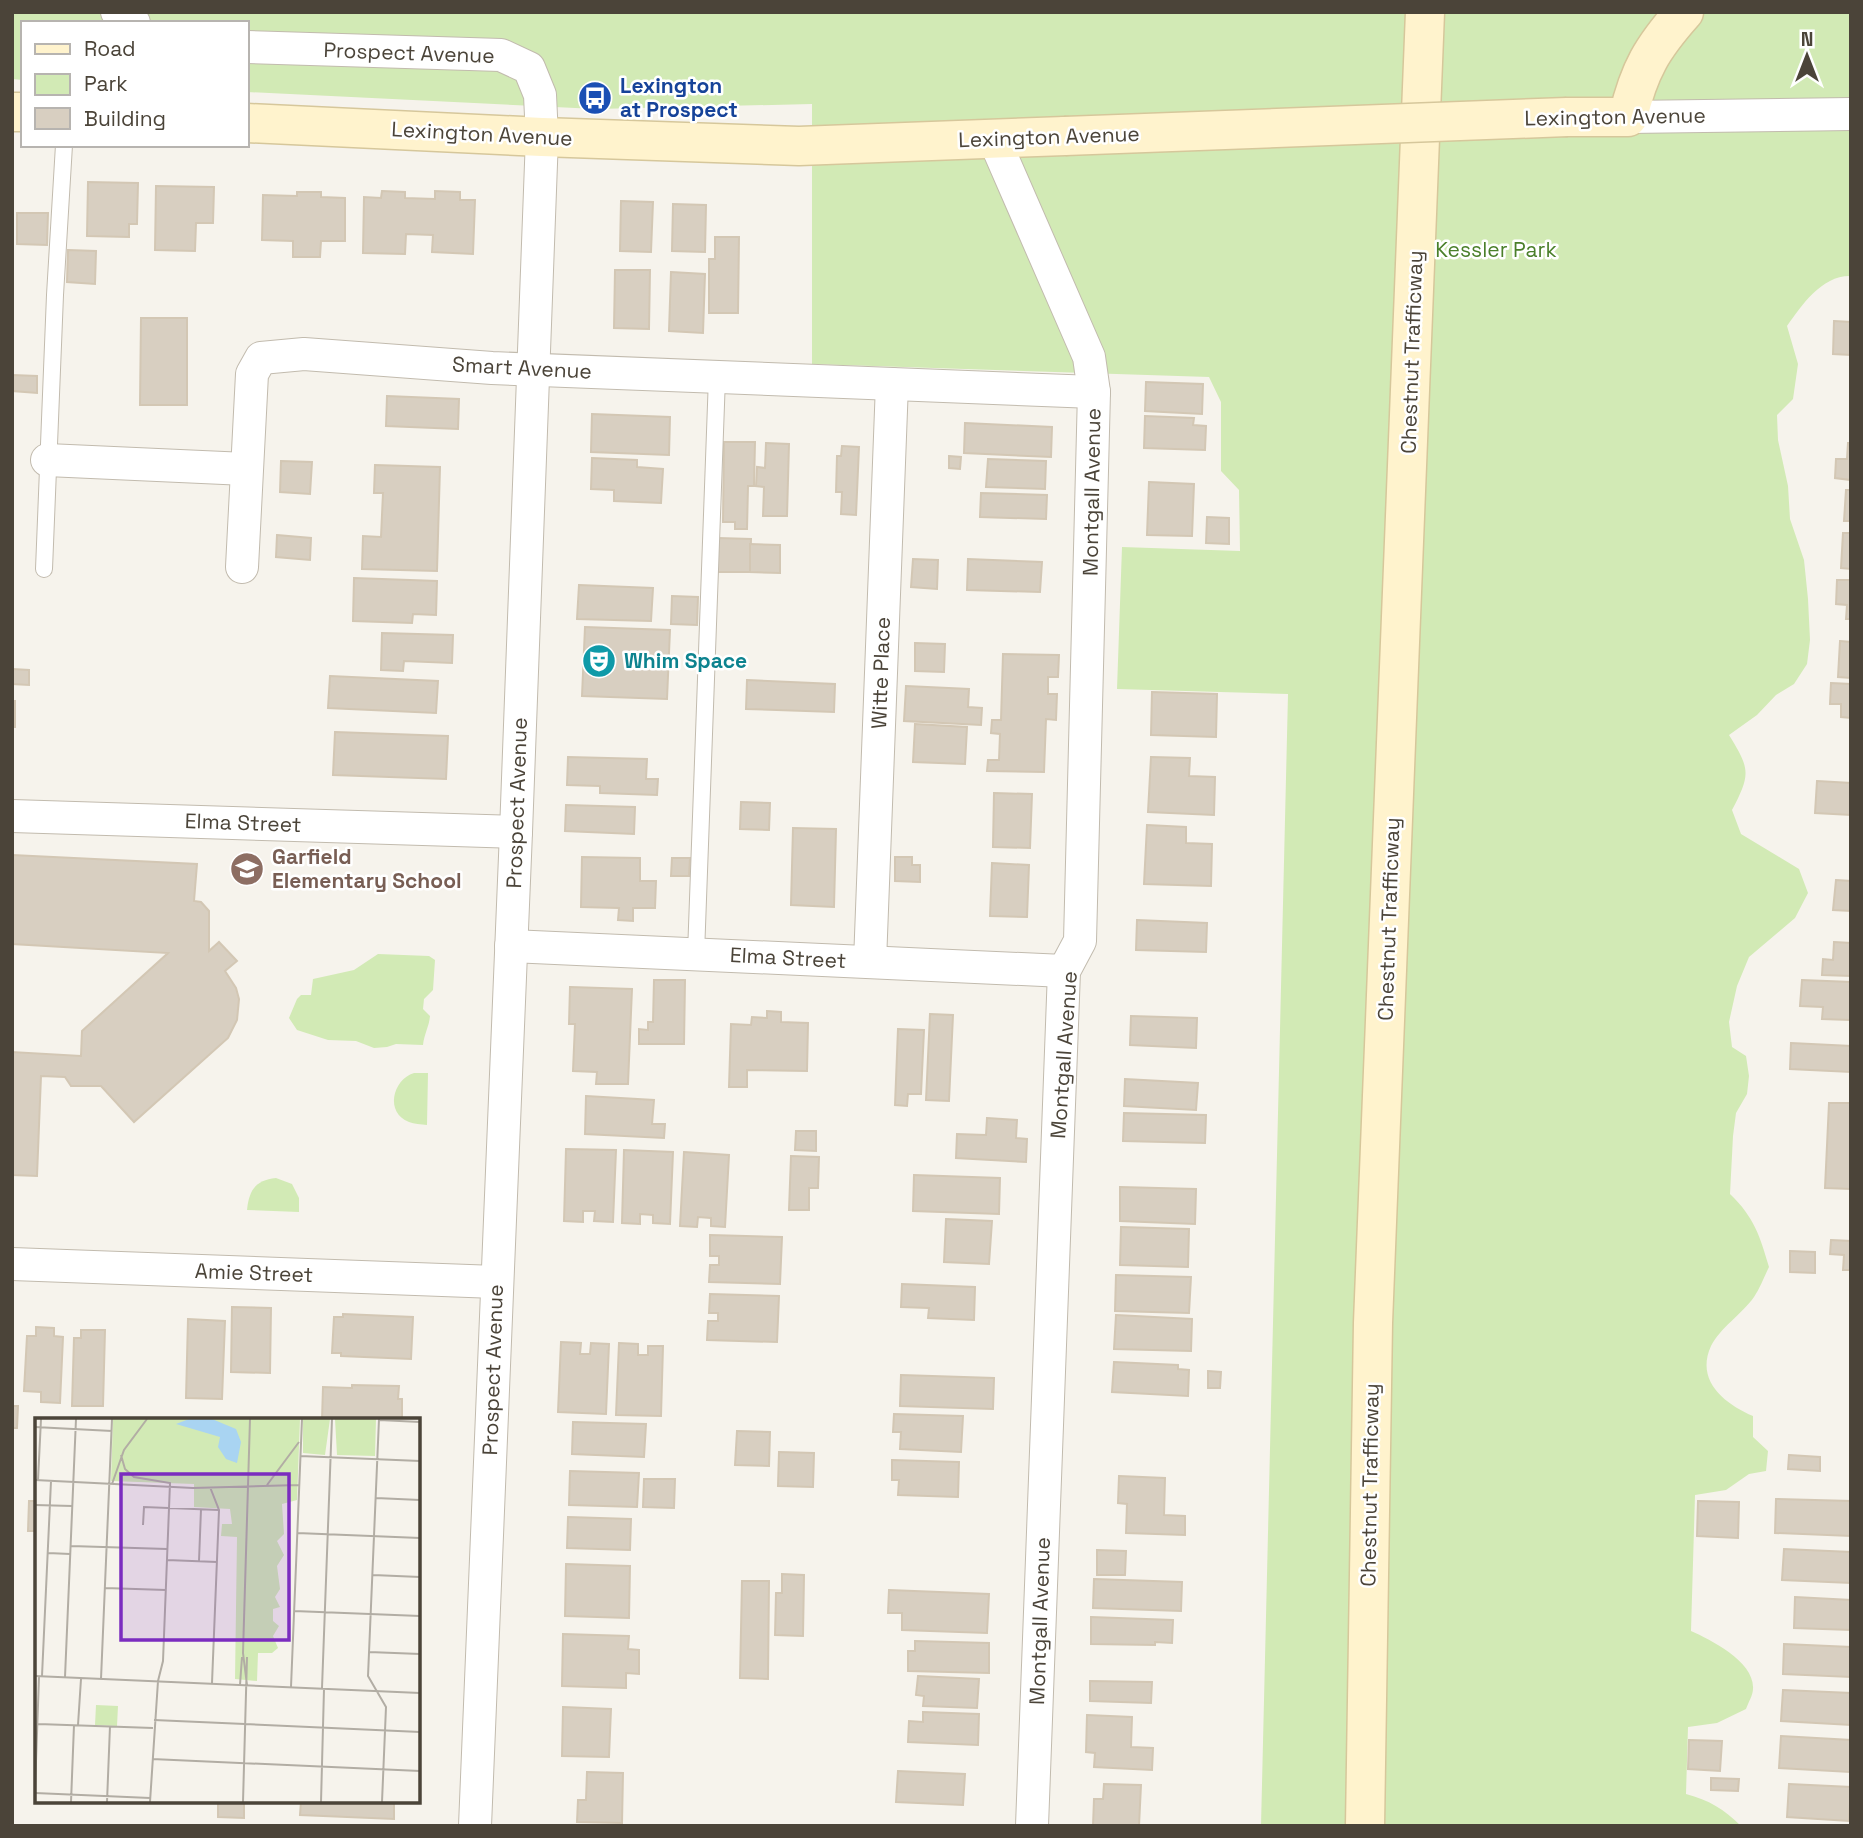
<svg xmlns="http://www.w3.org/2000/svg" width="1863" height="1838" viewBox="0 0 1863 1838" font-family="'Space Grotesk',sans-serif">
<rect width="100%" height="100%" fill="#f6f3ec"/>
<g fill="#d2eab5">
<path d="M12 12H1851V276C1822 275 1802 305 1787 326L1798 364 1793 399 1777 415 1778 440 1788 486 1790 519 1804 560 1808 599 1810 640 1807 664 1794 684 1776 695 1757 715 1729 735C1750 769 1751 774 1732 810L1741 834 1799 869 1808 893 1795 918 1749 957 1737 986 1729 1022 1732 1047 1746 1056 1749 1076 1747 1094 1736 1113 1733 1136 1730 1194C1754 1217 1760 1236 1769 1267 1764 1277 1760 1288 1754 1297 1742 1314 1720 1328 1711 1346 1695 1381 1725 1404 1753 1416V1437L1768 1451 1766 1471 1749 1474 1726 1490 1695 1495 1691 1631C1711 1640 1755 1662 1753 1689 1753 1695 1748 1703 1746 1709L1717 1723 1688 1727 1686 1794C1709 1800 1724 1809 1741 1826H1261L1288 694 1117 689 1122 547 1240 551 1239 490 1221 471V402L1209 377 812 364V104L596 109 247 92V23H23V80L12 79Z"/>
<path d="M378 954 429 956 435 960 433 990 424 999 423 1009 430 1016C429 1027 424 1034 423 1045L396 1044 387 1047 374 1048 356 1041 328 1040 297 1030 289 1018 297 999 301 995H311L313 979 354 970Z"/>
<path d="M414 1073H428L427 1125C421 1124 414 1124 409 1122 385 1113 392 1080 414 1073Z"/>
<path d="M276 1178 292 1184 299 1198V1212L247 1210C249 1191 255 1180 276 1178Z"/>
</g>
<g fill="#d8cfc1" stroke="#d3c7b4" stroke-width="2">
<path d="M88 182 138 183 137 224H129V237L87 236Z"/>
<path d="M156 186 214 187 213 223H196L195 251 155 250Z"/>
<path d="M382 191 405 192V198L435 199V191L460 192V200H475L473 254 432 252 433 235 406 234 405 254 363 253 364 197 381 198Z"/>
<path d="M297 192H321V197L345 198V241H321L320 257H293V241L262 240 263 195 297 196Z"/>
<path d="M621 201 653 202 651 252 620 251Z"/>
<path d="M673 204 706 205 705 252 672 251Z"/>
<path d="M17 213H48L47 245 17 244Z"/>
<path d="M715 237H739L738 313H709V259H715Z"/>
<path d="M68 250 96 251 95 284 67 282Z"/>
<path d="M615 270H650L649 329 614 328Z"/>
<path d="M671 272 705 274 703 333 669 331Z"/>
<path d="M141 318H187V405H140Z"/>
<path d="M1834 321 1851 322V355L1833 354Z"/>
<path d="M12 375 37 376V393L12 391Z"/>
<path d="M1146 382 1203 384 1202 414 1145 411Z"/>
<path d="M387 396 459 399 458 429 386 426Z"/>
<path d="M592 414 670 417 669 455 591 452Z"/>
<path d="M1145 416 1194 418 1193 425 1206 426 1205 450 1144 448Z"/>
<path d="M965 423 1052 427 1051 457 964 453Z"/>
<path d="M724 442H755L754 486H748L747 529H735V522H723Z"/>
<path d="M766 443 789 444 787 516H763L764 487 756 486 757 467 765 468Z"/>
<path d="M1848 443H1851V480L1835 478 1836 459H1847Z"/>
<path d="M842 446 859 447 856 515 841 514 842 492H836L837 456H841Z"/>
<path d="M949 456 961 457 960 469 949 468Z"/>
<path d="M592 458 637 460V467L663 469 661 503 614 501V490L591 489Z"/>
<path d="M988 459 1046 461 1045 489 986 487Z"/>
<path d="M281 461 312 462 310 494 280 492Z"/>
<path d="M375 465 440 467 437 571 362 569 363 536 381 537 383 493H374Z"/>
<path d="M1149 482 1194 484 1192 536 1147 535Z"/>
<path d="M1846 490H1851V521H1844Z"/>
<path d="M981 493 1047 495 1046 519 980 517Z"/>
<path d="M1207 517 1229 518V544L1206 543Z"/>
<path d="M1843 533H1851V569L1841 568Z"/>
<path d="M277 535 311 538 310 560 276 557Z"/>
<path d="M718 538 751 539 750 572H717Z"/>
<path d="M750 544 780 545V573L750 572Z"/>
<path d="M913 559 938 560 937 589 911 587Z"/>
<path d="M968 559 1042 562 1040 592 967 590Z"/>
<path d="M354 578 437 581 436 615 413 614 412 623 353 621Z"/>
<path d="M1837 580H1851V619H1846L1847 605 1836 604Z"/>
<path d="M579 585 653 588 651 621 577 619Z"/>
<path d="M672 596 698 597 697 625 671 624Z"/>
<path d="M585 627 670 630 667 699 582 696Z"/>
<path d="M382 633 453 635 452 663 404 661 403 671 381 670Z"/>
<path d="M1840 641 1851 642V678L1838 677Z"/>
<path d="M915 643 945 644 944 672 915 671Z"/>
<path d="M1003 654 1059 655 1058 677H1048V694H1057L1056 720 1046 719 1044 772 987 771 988 760H999L1000 734 991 733 992 720H1001Z"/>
<path d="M12 669 29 670V685L12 684Z"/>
<path d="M330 676 438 681 436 713 328 708Z"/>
<path d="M747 680 835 684 834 712 746 709Z"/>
<path d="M1831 683 1851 684V718L1841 717V704H1830Z"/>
<path d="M906 686 969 689 968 707 982 708 981 725 904 721Z"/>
<path d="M1152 692 1217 694 1216 737 1151 735Z"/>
<rect x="12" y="701" width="3" height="26"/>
<path d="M915 724 967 727 965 764 913 762Z"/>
<path d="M335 732 448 736 446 779 333 775Z"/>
<path d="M568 757 647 759 646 779H658L657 795 600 793V786L567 785Z"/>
<path d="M1151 757 1190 758 1189 776 1215 777 1214 815 1148 812Z"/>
<path d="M1817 781 1851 783V815L1815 813Z"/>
<path d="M994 793 1032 794 1030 848 993 847Z"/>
<path d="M741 802 770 803 769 830 740 829Z"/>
<path d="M566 805 635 807 634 834 565 831Z"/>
<path d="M1147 825 1186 827V843L1212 844 1211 886 1144 884Z"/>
<path d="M793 828 836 829 834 907 791 905Z"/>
<path d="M12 855 197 864 194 901 201 902 209 911V951L219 942 237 961 225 971 236 988 239 999 237 1020 228 1038 134 1122 101 1086H71L65 1077 41 1076 37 1176 12 1175V1052L81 1056 82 1031 168 953 12 944Z"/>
<path d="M582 857 640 858V881H656L655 908H633V921L618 920 619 908 581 907Z"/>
<path d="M895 857H912V865H920V882L895 881Z"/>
<path d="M672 858H690L689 876H671Z"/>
<path d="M992 863 1029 865 1027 917 990 916Z"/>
<path d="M1836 880 1851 881V911L1833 910Z"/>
<path d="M1137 920 1207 923 1206 952 1136 950Z"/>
<path d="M1834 942 1851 943V976L1822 975 1823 959 1833 960Z"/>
<path d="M654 980H685L684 1044H639V1029L648 1030V1022H653Z"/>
<path d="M1802 980 1851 982 1850 1020 1822 1019 1823 1007 1800 1006Z"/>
<path d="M570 987 632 989 628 1084H596L597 1072 573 1071 575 1024H569Z"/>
<path d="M767 1011 781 1012V1022L808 1023 807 1071 747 1070V1087H729L731 1024 751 1025 752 1017 767 1018Z"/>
<path d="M930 1014 953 1015 949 1101 926 1100Z"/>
<path d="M1131 1016 1197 1018 1196 1048 1130 1045Z"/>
<path d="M898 1029 924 1030 921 1094H908L907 1106 895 1105Z"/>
<path d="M1791 1043 1851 1046V1072L1790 1069Z"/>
<path d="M1125 1079 1198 1083 1196 1110 1124 1106Z"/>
<path d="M586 1096 654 1100 652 1124H665L664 1138 585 1134Z"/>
<path d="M1829 1103H1851V1189L1825 1188Z"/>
<path d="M1124 1113 1206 1115 1205 1143 1123 1141Z"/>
<path d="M987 1118 1017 1120 1016 1138 1027 1139 1026 1162 956 1158 957 1134 986 1135Z"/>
<path d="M796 1131H816V1151L795 1150Z"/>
<path d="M566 1149 616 1150 613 1222 594 1221 595 1211H583V1222L564 1221Z"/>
<path d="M624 1150 673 1152 670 1224 653 1223V1215L640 1214V1224L622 1223Z"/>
<path d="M684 1152 729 1155 725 1227 711 1226V1218L698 1217 697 1227 680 1226Z"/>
<path d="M791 1156 819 1157 818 1188H809V1210H789Z"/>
<path d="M914 1175 1000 1178 999 1214 913 1211Z"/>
<path d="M1120 1187 1196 1189 1195 1224 1120 1221Z"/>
<path d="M946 1219 992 1221 989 1264 944 1262Z"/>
<path d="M1121 1227 1189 1229 1188 1267 1120 1265Z"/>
<path d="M710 1235 782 1237 780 1284 709 1282 710 1265H719V1256H710Z"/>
<path d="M1831 1240 1851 1241V1270H1843L1844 1255 1830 1254Z"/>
<path d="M1790 1251 1815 1252V1273L1790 1272Z"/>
<path d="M1116 1275 1191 1277 1189 1313 1115 1311Z"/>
<path d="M902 1284 975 1287 974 1320 928 1318 929 1308 901 1307Z"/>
<path d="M710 1294 779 1296 777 1342 707 1340 708 1321H718V1313H709Z"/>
<path d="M232 1307 271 1308 270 1373 231 1372Z"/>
<path d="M343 1314 413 1317 411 1359 341 1356V1353H332L334 1317H343Z"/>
<path d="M1116 1315 1192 1319 1191 1351 1114 1349Z"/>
<path d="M188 1319 225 1321 222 1399 186 1398Z"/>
<path d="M36 1327 54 1328V1336L63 1337 60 1403 41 1402V1392L24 1391 27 1336H36Z"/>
<path d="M81 1330H105L103 1406H72L74 1338H81Z"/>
<path d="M561 1342 581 1343 580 1354H590L591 1343 609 1344 606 1414 558 1412Z"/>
<path d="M619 1343 638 1344V1355H648V1346H663L661 1416 616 1415Z"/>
<path d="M1114 1362 1178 1365V1369L1189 1370 1188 1396 1112 1392Z"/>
<path d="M1208 1371 1221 1372 1220 1388H1208Z"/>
<path d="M901 1375 994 1378 993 1409 900 1406Z"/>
<path d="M352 1385 399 1386 398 1399H402V1420H322L323 1387 352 1388Z"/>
<path d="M12 1406H18L17 1428H12Z"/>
<path d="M894 1414 963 1416 961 1452 900 1449 901 1432H893Z"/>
<path d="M573 1422 646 1424 644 1457 572 1454Z"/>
<path d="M737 1431 770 1432 769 1466 735 1465Z"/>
<path d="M779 1452 814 1453 813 1487 778 1486Z"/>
<path d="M1789 1455 1820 1457V1471L1788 1469Z"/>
<path d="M892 1460 959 1462 958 1497 898 1495 899 1480H892Z"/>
<path d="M570 1471 639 1473 637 1507 569 1505Z"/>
<path d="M1119 1476 1165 1478 1164 1515 1185 1516V1535L1126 1533 1127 1504 1118 1503Z"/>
<path d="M644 1479H675L674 1508 643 1507Z"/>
<path d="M1776 1499 1851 1501V1536L1775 1533Z"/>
<path d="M29 1501H37V1531H28Z"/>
<path d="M1698 1501 1739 1502 1738 1538 1697 1536Z"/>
<path d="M568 1517 631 1519 630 1550 567 1548Z"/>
<path d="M1784 1549 1851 1552V1583L1782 1580Z"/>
<path d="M1097 1550 1126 1551 1125 1575H1097Z"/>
<path d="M566 1564 630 1566 629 1618 565 1616Z"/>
<path d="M782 1574 804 1575 803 1636 775 1635 776 1593H782Z"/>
<path d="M1094 1579 1182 1582 1181 1611 1093 1608Z"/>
<path d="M742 1581H769L768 1679 740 1678Z"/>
<path d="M889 1590 989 1594 987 1633 902 1630V1613H888Z"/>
<path d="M1795 1597 1851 1600V1630L1794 1628Z"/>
<path d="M1091 1617 1173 1620 1172 1643 1155 1642V1645L1091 1644Z"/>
<path d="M563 1634 629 1636 628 1649 639 1650V1674L626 1673V1688L562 1686Z"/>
<path d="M915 1641 989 1643V1673L908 1671V1651H915Z"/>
<path d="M1784 1644 1851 1647V1677L1783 1674Z"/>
<path d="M918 1676 979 1679 977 1708 923 1706 924 1696 916 1695Z"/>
<path d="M1090 1681 1152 1682 1151 1703 1090 1701Z"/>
<path d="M1783 1690 1851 1693V1725L1781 1721Z"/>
<path d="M563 1707 611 1709 609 1757 562 1756Z"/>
<path d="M923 1712 979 1714 978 1745 908 1742 909 1721 923 1722Z"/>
<path d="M1087 1715 1132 1717 1131 1747 1153 1748 1152 1770 1094 1767 1095 1753 1086 1752Z"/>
<path d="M1781 1736 1851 1740 1850 1772 1779 1768Z"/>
<path d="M1689 1740 1722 1741 1720 1771 1688 1769Z"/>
<path d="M898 1771 965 1774 963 1805 896 1802Z"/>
<path d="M587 1772 623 1773 622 1823 577 1822 578 1800H586Z"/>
<path d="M1711 1778 1739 1779 1738 1791 1711 1790Z"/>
<path d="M1104 1784 1141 1785 1139 1826H1093L1094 1799H1103Z"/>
<path d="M1789 1784 1851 1787 1849 1821 1787 1817Z"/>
<path d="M218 1801H244V1818L218 1817Z"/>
<path d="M301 1801H394V1819L300 1815Z"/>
</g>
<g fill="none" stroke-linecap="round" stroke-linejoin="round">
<g stroke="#c2bbae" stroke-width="18">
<g id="lane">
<path d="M44 569 55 295 64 145"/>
<path d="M696 954 717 377"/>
</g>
</g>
<g stroke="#c2bbae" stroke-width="34">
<g id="street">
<path d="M117 12 134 23"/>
<path d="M247 47 501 55 529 68 540 95 542 137 516 832 475 1826"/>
<path d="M1628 117 1851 114"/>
<path d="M994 139 1089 357 1094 392 1080 941 1064 971 1032 1826"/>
<path d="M47 460 246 469"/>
<path d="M242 567 252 374 261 358 304 354 492 368 1094 392"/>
<path d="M12 816 516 832"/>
<path d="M511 946 1064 971"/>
<path d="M870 962 892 384"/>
<path d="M12 1264 496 1282"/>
</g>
</g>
<g stroke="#d6c79b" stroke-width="41">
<g id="secondary">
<path d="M12 112H23"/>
<path d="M1567 117H1628C1639 70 1652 48 1684 12"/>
<path d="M247 123 542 137 799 146 1065 136"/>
<path d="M1365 1826 1373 1323 1425 12"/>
</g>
</g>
<use href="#lane" stroke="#fff" stroke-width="16"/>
<use href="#street" stroke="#fff" stroke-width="32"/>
<use href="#secondary" stroke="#fff3cd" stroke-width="38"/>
<g stroke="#d6c79b" stroke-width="41" stroke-linecap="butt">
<path id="secondary-bridge" d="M1065 136 1567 117"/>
</g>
<use href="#secondary-bridge" stroke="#fff3cd" stroke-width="38"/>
</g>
<defs>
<g id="bus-disc" transform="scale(1.75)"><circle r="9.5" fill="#1a4fb4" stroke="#fff"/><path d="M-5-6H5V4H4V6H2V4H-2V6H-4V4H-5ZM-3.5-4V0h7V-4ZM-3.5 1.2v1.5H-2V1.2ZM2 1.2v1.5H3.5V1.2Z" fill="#fff"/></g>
<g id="theatre-disc" transform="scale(1.75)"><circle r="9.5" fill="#0f9aa8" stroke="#fff"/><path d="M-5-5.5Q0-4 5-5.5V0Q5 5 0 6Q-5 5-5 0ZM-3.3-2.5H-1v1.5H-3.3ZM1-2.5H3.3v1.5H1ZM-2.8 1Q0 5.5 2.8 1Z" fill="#fff"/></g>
<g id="school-disc" transform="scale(1.75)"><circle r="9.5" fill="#8d6e63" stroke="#fff"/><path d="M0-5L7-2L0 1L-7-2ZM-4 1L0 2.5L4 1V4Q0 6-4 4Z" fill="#fff"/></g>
</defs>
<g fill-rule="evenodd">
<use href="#bus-disc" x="595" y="98"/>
<use href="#theatre-disc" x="599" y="661"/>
<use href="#school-disc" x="247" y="869"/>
</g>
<g text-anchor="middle" stroke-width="5" stroke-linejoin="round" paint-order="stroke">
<g font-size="21" fill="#4b4439" stroke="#fff">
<text transform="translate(409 53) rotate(2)" y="7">Prospect Avenue</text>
<text transform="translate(1615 117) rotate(-1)" y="7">Lexington Avenue</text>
<text transform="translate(482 134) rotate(3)" y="7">Lexington Avenue</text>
<text transform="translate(1049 137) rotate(-2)" y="7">Lexington Avenue</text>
<text transform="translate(1412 352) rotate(-88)" y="7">Chestnut Trafficway</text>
<text transform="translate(522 368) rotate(3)" y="7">Smart Avenue</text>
<text transform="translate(1092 492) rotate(-89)" y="7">Montgall Avenue</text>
<text transform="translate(881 673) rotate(-88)" y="7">Witte Place</text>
<text transform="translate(517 803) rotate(-88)" y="7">Prospect Avenue</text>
<text transform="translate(243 823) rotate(2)" y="7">Elma Street</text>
<text transform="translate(1389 919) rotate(-88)" y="7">Chestnut Trafficway</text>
<text transform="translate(788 958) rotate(3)" y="7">Elma Street</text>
<text transform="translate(1064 1055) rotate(-86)" y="7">Montgall Avenue</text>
<text transform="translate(254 1273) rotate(2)" y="7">Amie Street</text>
<text transform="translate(493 1370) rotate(-88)" y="7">Prospect Avenue</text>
<text transform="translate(1370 1485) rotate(-89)" y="7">Chestnut Trafficway</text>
<text transform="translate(1040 1621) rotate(-88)" y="7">Montgall Avenue</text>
</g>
<g font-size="21" font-weight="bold" fill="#164399" stroke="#fff" text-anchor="start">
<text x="620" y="93">Lexington<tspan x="620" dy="24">at Prospect</tspan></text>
</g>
<g font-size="21" fill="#4a7f2a" stroke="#fff">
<text x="1496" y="257">Kessler Park</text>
</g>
<g font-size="21" font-weight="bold" fill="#0d838f" stroke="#fff" text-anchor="start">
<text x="624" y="668">Whim Space</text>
</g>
<g font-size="21" font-weight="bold" fill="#785e54" stroke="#fff" text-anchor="start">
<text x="272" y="864">Garfield<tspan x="272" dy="24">Elementary School</tspan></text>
</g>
</g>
<g transform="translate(35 1418)">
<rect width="385" height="385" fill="#f6f3ec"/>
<path d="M78 1H265L262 82 247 86 249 116 242 123 249 137 242 148 245 171 240 179 245 189 238 191V203L244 208 238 218 243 230 237 235H223L222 263 200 261 202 119 186 118 187 106H197L195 91 159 89V66L76 63ZM268 1H295L290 37 268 35ZM300 1H341L340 38 302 37ZM61 287 83 288 82 308 60 307Z" fill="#d2eab5"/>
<path d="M154 1H177L201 11 206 24 202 45 191 41 183 29 185 19 141 6Z" fill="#a9d4f2"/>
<path fill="none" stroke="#b2ada4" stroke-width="2" d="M344 1 333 258 351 289 347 384M344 2 385 4M0 9 77 13M86 37 90 51 99 59 135 65 128 243 123 263M265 38 385 43M0 62 158 70 264 67M3 62 6 1M77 66 89 32 112 1M232 67 264 24M175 69 184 92 177 265M341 80 385 82M0 87 37 88M108 107 109 89 184 92M262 115 385 120M36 128 132 131M13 135 35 136M132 142 182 144M164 143 166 91M338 157 385 159M70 170 131 172M259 193 385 198M334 234 385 236M0 258 385 275M7 258 16 63M30 259 41 1M66 261 77 1M205 267 207 239M212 267 208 235 215 1M256 269 267 1M287 270 297 1M119 302 385 314M3 306 118 310M43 307 46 261M117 341 385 353M0 372 4 259M0 375 115 380M36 384 39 307M72 384 75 308M115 384 123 263M208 384 212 239M286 384 289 271"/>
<path fill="#7b2cbf" fill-opacity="0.15" stroke="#7b2cbf" stroke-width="3.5" d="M86 56H254V222H86Z"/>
<rect width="385" height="385" fill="none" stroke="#4b4439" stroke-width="3.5"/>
</g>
<rect width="1863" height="1838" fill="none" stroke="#4b4439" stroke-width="28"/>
<rect x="21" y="21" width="228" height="126" fill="#ffffff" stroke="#b7b4b0" stroke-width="2"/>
<rect x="35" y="44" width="35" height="10" fill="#fff3cd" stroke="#b7b4b0" stroke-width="2"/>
<text x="84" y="56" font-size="21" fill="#4b4439">Road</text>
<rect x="35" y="74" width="35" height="21" fill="#d2eab5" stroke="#b7b4b0" stroke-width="2"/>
<text x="84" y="91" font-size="21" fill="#4b4439">Park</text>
<rect x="35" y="108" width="35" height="21" fill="#d8cfc1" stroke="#b7b4b0" stroke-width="2"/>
<text x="84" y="126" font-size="21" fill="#4b4439">Building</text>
<g transform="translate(1807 56)" stroke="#ffffff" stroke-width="5" paint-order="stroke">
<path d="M0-5L12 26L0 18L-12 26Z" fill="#4b4439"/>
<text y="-10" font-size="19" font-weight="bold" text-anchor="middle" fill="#4b4439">N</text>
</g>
</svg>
